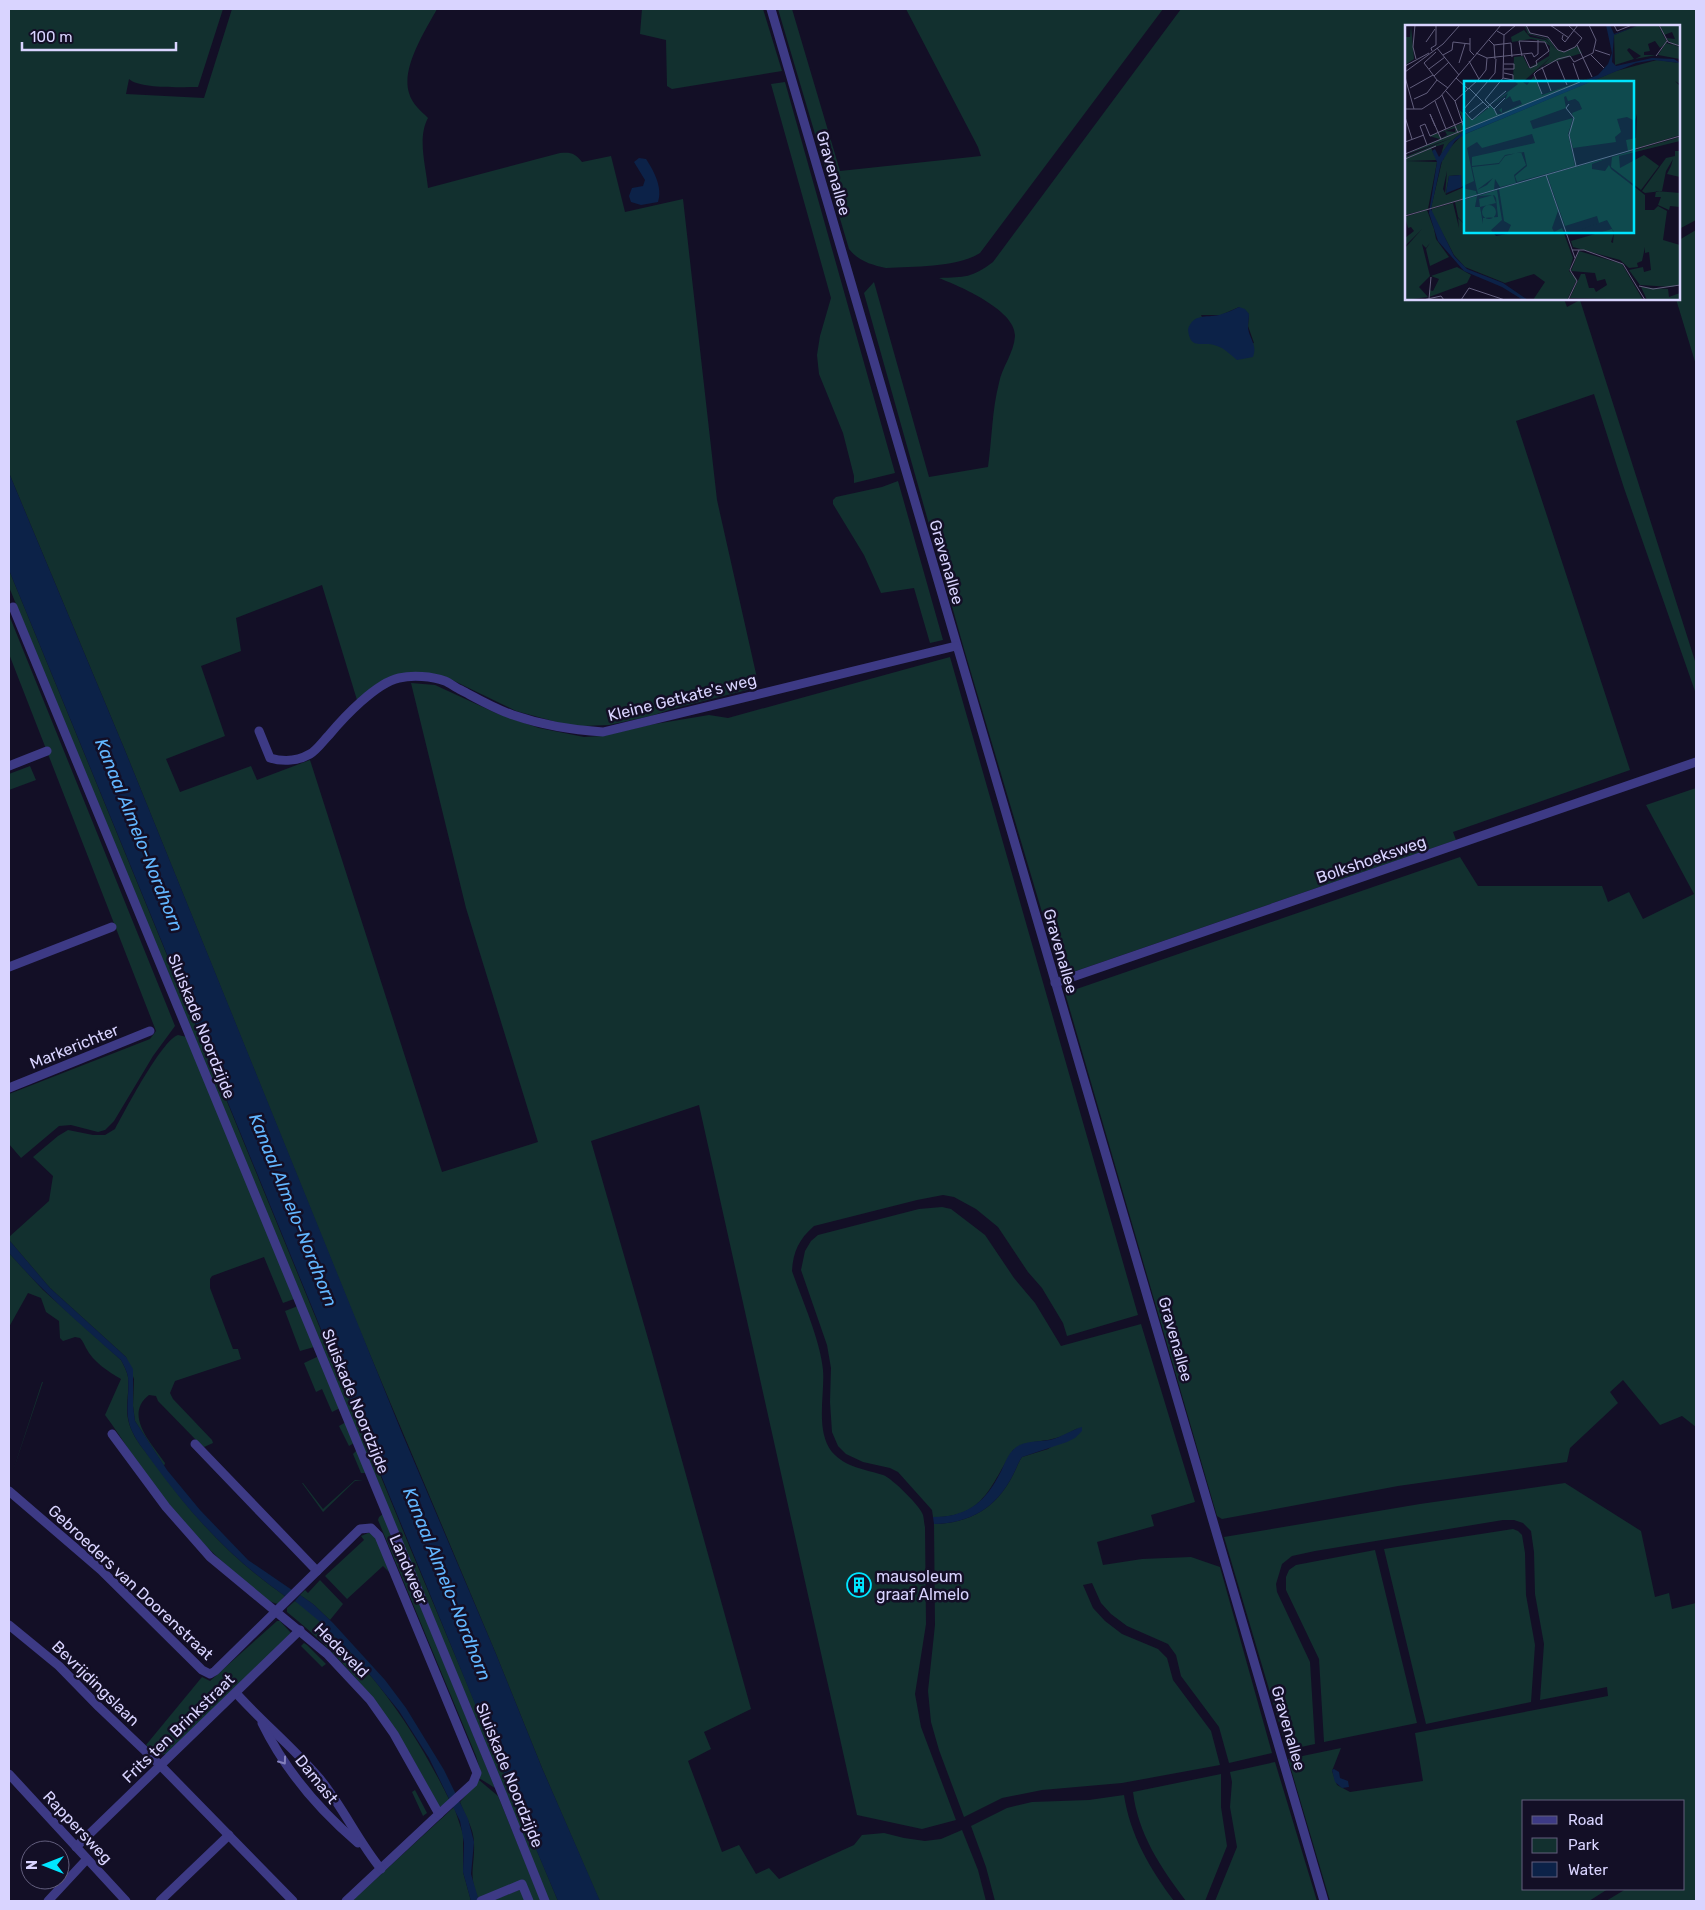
<svg xmlns="http://www.w3.org/2000/svg" width="1705" height="1910" viewBox="0 0 1705 1910" font-family="Rubik,sans-serif">
<rect width="100%" height="100%" fill="#130f26"/>
<g fill="#12302f" fill-rule="evenodd">
<path d="M9 9H223L198 87C182 87 140 89 129 79L126 94 204 98 232 9H437C425 31 401 68 409 93 412 104 421 111 428 118 417 138 426 166 428 188L560 153C571 152 575 153 582 162L611 156 625 212 683 199 717 500 759 687 672 709 651 716 609 725 583 726 564 724 516 711 446 677 423 673 375 685 357 700 322 585 236 618 241 651 201 666 225 736 166 759 180 792 251 766 257 780 310 760 442 1172 538 1142 466 908 411 683 435 685 498 714 539 728 584 737 602 736 649 725 709 715 728 718 950 657 1138 1315 1067 1336 1063 1323 1042 1288 1028 1272 998 1227 976 1209 954 1197 943 1195 917 1200 814 1226C799 1239 793 1252 792 1271 802 1300 820 1339 823 1370 825 1394 815 1431 832 1452 846 1468 865 1469 883 1475 892 1478 921 1507 923 1515 924 1519 924 1523 925 1527L926 1624 915 1694 921 1727 956 1820 922 1829 857 1815 699 1105 591 1141 651 1349 751 1709 704 1732 711 1749 688 1761 722 1852 739 1845 756 1874 769 1868 779 1879 854 1845 862 1835 884 1833 904 1838 925 1841 941 1839 962 1830 978 1870 986 1901H600L597 1895 542 1768 496 1654 358 1326 124 748 9 473Z"/>
<path d="M642 9H763L782 71 672 89 667 86 666 40 640 34Z"/>
<path d="M778 9H792L840 171 981 156 978 147 906 9H1163L980 253C956 268 914 266 886 268 872 265 858 261 849 249Z"/>
<path d="M1181 9H1696V220L1679 229V26H1406V299H1564L1567 307 1580 300 1696 664V694L1624 488 1594 394 1516 421 1630 770 1453 832 1456 840 1073 972 1060 973 964 649 864 293 874 282 929 477 988 467C992 439 992 410 999 383 1002 367 1014 353 1015 336 1016 310 959 286 939 278 965 277 972 278 993 262ZM1239 307 1249 314 1248 326 1254 343C1213 349 1220 353 1201 315H1221Z"/>
<path d="M785 82 895 473 854 483V476L843 433 819 374 817 355 820 336 831 298 771 84Z"/>
<path d="M1696 230V365L1676 299H1679V240Z"/>
<path d="M898 481 943 640 930 643 914 588 881 593 864 555 833 504V500L836 497 882 487Z"/>
<path d="M9 570 411 1550 558 1901H549L9 587Z"/>
<path d="M9 615 175 1026 153 1056 114 1121 105 1130 98 1132 71 1125 59 1126 21 1158 9 1144V1094L150 1039 156 1031 9 654Z"/>
<path d="M30 766 36 780 9 790V774Z"/>
<path d="M1696 788V1427L1682 1416 1660 1425 1623 1380 1610 1392 1618 1403 1570 1448 1567 1462 1398 1486 1222 1519 1217 1516 1065 993 1460 857 1478 886H1602L1608 902 1629 892 1643 919 1694 894 1646 805Z"/>
<path d="M178 1035 187 1037 294 1299 283 1303 264 1257 212 1276 210 1279V1288L233 1349H238L241 1359 175 1381 170 1393 173 1399 212 1440 213 1443 204 1447 195 1439 158 1401 156 1396 149 1395C123 1415 152 1444 165 1463L164 1466 135 1421 133 1406 134 1379 126 1357 50 1288 9 1240V1237L49 1201 53 1176 33 1157 58 1136 68 1130 93 1135H105L115 1129C125 1111 161 1041 178 1035Z"/>
<path d="M942 1207 951 1209 985 1235 1014 1278 1035 1303 1061 1346 1141 1324 1195 1502 1151 1515 1154 1526 1097 1542 1103 1565 1142 1559 1191 1557 1220 1567 1272 1753 1229 1763 1219 1727 1181 1676 1176 1655 1168 1644 1127 1626 1111 1614 1101 1603 1092 1583 1083 1585 1093 1608 1105 1621 1122 1634 1158 1649 1167 1658 1173 1680 1211 1731 1220 1765 1122 1783 1042 1790 1002 1798 964 1817 939 1750 931 1722 928 1691 935 1625 934 1524C971 1523 996 1508 1013 1475 1016 1469 1018 1463 1022 1457L1048 1449 1078 1428C1069 1433 1059 1438 1048 1440 1035 1442 1024 1442 1013 1450 990 1486 984 1518 933 1517L932 1510 898 1472 890 1468 863 1462 846 1454 838 1446 832 1432 830 1402 831 1368 827 1345 801 1270 805 1251 811 1241 818 1235 919 1209Z"/>
<path d="M9 1253 43 1290 121 1360C124 1366 127 1371 128 1377 130 1399 122 1411 133 1433 136 1441 149 1456 155 1464 191 1515 234 1561 285 1596L278 1604C266 1602 254 1589 244 1581 213 1554 182 1524 157 1491 138 1466 124 1440 105 1415L121 1379C109 1372 93 1362 86 1348 84 1344 83 1341 80 1338L75 1337 63 1341 60 1338 59 1321 46 1312 41 1298 28 1293 9 1327Z"/>
<path d="M298 1306 314 1347 300 1351 285 1311Z"/>
<path d="M319 1356 340 1408 332 1412 322 1389 316 1392 304 1363Z"/>
<path d="M42 1382H43L13 1471Z"/>
<path d="M346 1422 354 1443 349 1446 339 1426Z"/>
<path d="M357 1450 366 1473H361L353 1454Z"/>
<path d="M355 1480H363L355 1481 323 1512 302 1483H303L323 1509Z"/>
<path d="M1565 1483 1641 1531 1655 1597 1669 1593 1672 1609 1696 1603V1901H1606L1626 1889H1684V1801H1524V1889H1608L1589 1901H1330L1288 1759 1341 1748 1332 1771 1337 1785 1350 1792 1423 1781 1415 1733 1608 1696 1607 1687 1540 1700 1544 1644 1535 1594 1534 1552 1531 1531 1523 1523 1514 1520H1503L1315 1551 1292 1556 1282 1564 1276 1584 1277 1592 1310 1662 1315 1744 1287 1750 1224 1537 1420 1504Z"/>
<path d="M383 1514 495 1788 479 1778 481 1773 476 1756 378 1520 379 1517Z"/>
<path d="M1513 1529 1518 1531 1522 1535 1525 1553 1526 1595 1535 1645 1531 1702 1426 1724 1384 1549Z"/>
<path d="M368 1533H371L376 1538 391 1574 383 1566 347 1599 325 1576 364 1540 361 1536Z"/>
<path d="M1375 1550 1417 1723 1324 1742 1319 1659 1286 1590V1577L1289 1570 1296 1565Z"/>
<path d="M320 1580 343 1604 330 1620 313 1604 300 1595 305 1590 308 1593Z"/>
<path d="M295 1601C314 1612 330 1631 345 1647 390 1694 421 1743 450 1801L440 1807 438 1806C401 1730 354 1665 287 1612V1608Z"/>
<path d="M277 1621H280L291 1633 167 1754 157 1755 146 1745 202 1677 210 1681Z"/>
<path d="M304 1643 307 1645 326 1664 322 1667 301 1646Z"/>
<path d="M1275 1762 1317 1901H1215L1237 1847 1230 1807 1232 1782 1230 1772Z"/>
<path d="M1221 1774V1807L1227 1846 1205 1901H1186C1161 1868 1138 1834 1133 1792Z"/>
<path d="M479 1780 498 1796 541 1901H530L522 1882 478 1898C468 1874 475 1867 474 1843 474 1828 465 1816 460 1802Z"/>
<path d="M415 1790 427 1813 423 1816 412 1792Z"/>
<path d="M1124 1795C1130 1835 1150 1869 1174 1901H995L986 1867 971 1826 1007 1808 1032 1802 1089 1800Z"/>
<path d="M454 1807 463 1834V1872L471 1901H352Z"/>
<path d="M519 1890H521L526 1901H490Z"/>
</g>
<g fill="#0c2248">
<path d="M639 158 646 159C654 171 663 188 658 202L641 205 631 202 629 196 632 188 643 186 645 180 634 162Z"/>
<path d="M1239 307 1245 309 1249 314C1249 318 1248 323 1248 327 1249 339 1258 345 1253 357L1237 360C1231 355 1224 348 1217 346 1203 340 1190 352 1188 329 1194 313 1205 318 1219 315 1226 313 1233 310 1239 307Z"/>
<path d="M9 473 124 748 402 1433 496 1654 542 1768 600 1901H558L487 1733 9 570Z"/>
<path d="M9 1240 50 1288 126 1357 133 1369V1406L135 1421 167 1470 200 1510 248 1560 292 1590 285 1596C234 1561 191 1515 154 1464 148 1455 137 1442 133 1433 123 1413 130 1398 128 1377 127 1371 124 1366 121 1360 82 1326 43 1292 9 1253Z"/>
<path d="M1082 1427V1431L1075 1438 1067 1442 1022 1457C1018 1463 1016 1469 1013 1475 996 1508 971 1523 934 1524L933 1517C964 1517 983 1505 998 1477 1003 1469 1006 1457 1013 1450 1022 1440 1038 1442 1050 1440 1062 1437 1071 1430 1082 1427Z"/>
<path d="M300 1595 313 1604 333 1623 385 1680 406 1708 444 1770 468 1819 474 1842 471 1874 479 1901H471L463 1872 464 1843 460 1821 429 1758 399 1711 358 1660 319 1621 295 1601Z"/>
<path d="M1334 1769 1339 1772 1340 1778 1348 1781 1349 1787 1342 1788 1335 1782 1332 1770Z"/>
</g>
<g fill="none" stroke-linecap="round" stroke-linejoin="round">
<g stroke="#3d3a85" stroke-width="9">
<path d="M771 9 1324 1901"/>
<path d="M13 607 503 1796 545 1901"/>
<path d="M259 731 270 758C283 762 298 761 310 754 317 750 323 741 329 735 344 717 376 683 399 678 412 675 432 676 445 681 450 683 456 688 461 690 478 699 495 709 513 715 542 725 572 730 603 732L956 646"/>
<path d="M9 766 47 751"/>
<path d="M9 967 112 927"/>
<path d="M1055 983 1696 762"/>
<path d="M9 1088 150 1031"/>
<path d="M112 1434 166 1507 210 1557 327 1654 370 1700 394 1734 439 1814 346 1901"/>
<path d="M195 1444 317 1571 360 1529 371 1528 379 1536 477 1773 473 1783 439 1814"/>
<path d="M9 1491 101 1570 202 1670 210 1674 215 1671 317 1571"/>
<path d="M9 1625 59 1666 99 1707 160 1765 293 1901"/>
<path d="M236 1693C263 1723 294 1748 320 1779 343 1807 358 1841 381 1869"/>
<path d="M262 1723C285 1770 318 1809 358 1843"/>
<path d="M9 1774 126 1901"/>
<path d="M76 1847 300 1630"/>
<path d="M48 1901 87 1859"/>
<path d="M160 1901 229 1835"/>
<path d="M481 1901 522 1884 529 1901"/>
</g>
</g>
<defs><path id="oneway-chevron" d="M-2-3.5L2.5 0L-2 3.5" fill="none" stroke-width="1.6" stroke-linecap="round" stroke-linejoin="round" transform="scale(1.25)"/></defs>
<use stroke="#837fbc" href="#oneway-chevron" transform="translate(283 1761) rotate(54)"/>
<defs>
<g id="building-ring" transform="scale(1.25)"><circle r="9.5" fill="#130f26" stroke="#00e5ff" stroke-width="1.5"/><path d="M-4-6H4V6H1V3H-1V6H-4ZM-2.5-4.3h1.7v1.8h-1.7ZM.8-4.3h1.7v1.8H.8ZM-2.5-1h1.7V.8h-1.7ZM.8-1h1.7V.8H.8Z" fill="#00e5ff"/></g>
</defs>
<g fill-rule="evenodd">
<use href="#building-ring" x="859" y="1585"/>
</g>
<g text-anchor="middle" stroke-width="5" stroke-linejoin="round" paint-order="stroke">
<g font-size="16" fill="#d9d4ff" stroke="#130f26">
<text transform="translate(834 173) rotate(74)" y="6">Gravenallee</text>
<text transform="translate(947 562) rotate(74)" y="6">Gravenallee</text>
<text transform="translate(682 697) rotate(-14)" y="6">Kleine Getkate's weg</text>
<text transform="translate(1371 859) rotate(-19)" y="6">Bolkshoeksweg</text>
<text transform="translate(1061 951) rotate(74)" y="6">Gravenallee</text>
<text transform="translate(202 1026) rotate(68)" y="6">Sluiskade Noordzijde</text>
<text transform="translate(74 1046) rotate(-22)" y="6">Markerichter</text>
<text transform="translate(1176 1339) rotate(74)" y="6">Gravenallee</text>
<text transform="translate(356 1401) rotate(68)" y="6">Sluiskade Noordzijde</text>
<text transform="translate(409 1569) rotate(67)" y="6">Landweer</text>
<text transform="translate(131 1582) rotate(43)" y="6">Gebroeders van Doorenstraat</text>
<text transform="translate(342 1650) rotate(45)" y="6">Hedeveld</text>
<text transform="translate(96 1683) rotate(44)" y="6">Bevrijdingslaan</text>
<text transform="translate(178 1728) rotate(-44)" y="6">Frits ten Brinkstraat</text>
<text transform="translate(1289 1728) rotate(74)" y="6">Gravenallee</text>
<text transform="translate(510 1775) rotate(68)" y="6">Sluiskade Noordzijde</text>
<text transform="translate(317 1779) rotate(51)" y="6">Damast</text>
<text transform="translate(78 1827) rotate(47)" y="6">Rappersweg</text>
</g>
<g font-size="16" fill="#d9d4ff" stroke="#130f26" text-anchor="start">
<text x="876" y="1582">mausoleum<tspan x="876" dy="18">graaf Almelo</tspan></text>
</g>
<g font-size="18" font-style="italic" fill="#62b6ff" stroke="#130f26">
<text transform="translate(139 835) rotate(68)" y="6">Kanaal Almelo-Nordhorn</text>
<text transform="translate(293 1210) rotate(68)" y="6">Kanaal Almelo-Nordhorn</text>
<text transform="translate(447 1584) rotate(68)" y="6">Kanaal Almelo-Nordhorn</text>
</g>
</g>
<g transform="translate(1405 25)">
<rect width="275" height="275" fill="#130f26"/>
<path d="M6 0 9 34 0 40V12H5ZM119 0 126 9 144 14 151 24 159 27 173 21 177 28 139 40 129 49 146 32 118 57 122 60 129 51 137 70 187 52 137 73 188 53 60 105 44 118 36 130 39 119 26 123 32 135 0 136V132L47 113 0 130 35 114 24 111 32 108 37 113 42 110 40 106 50 107V103L34 108 59 97 54 85 68 95 86 81 92 89H98L94 85 97 83V88L117 79 115 75 108 77 105 71 100 75 103 68 86 80 113 59 108 55 109 32 118 31 124 43 144 31 145 21 138 16 126 14 107 17 106 12 119 5 125 12 141 15 150 25 141 14 123 9ZM234 0H253L262 17 255 23 250 16 243 19 245 26 239 27V30H251L230 34 236 31 224 23 222 25 229 34 210 40 209 10ZM254 0H275V21L268 20 275 22V34L253 30 261 18 268 20 261 13 270 14 267 7 259 10ZM252 35 275 38V59L270 56 275 61V110L223 126 221 115 231 113 232 89 230 96 222 92 212 94 216 107 210 112 211 117 168 123 164 108 169 94 167 88 177 84 174 77 170 74 163 76 161 71 159 72 161 83 125 96 128 104 168 93 163 109 170 141 112 157 110 151 122 141 119 127 100 130 94 138 67 141V132L130 118 127 109 77 123 72 117 62 123 66 142 42 146 38 164 41 170 57 163 71 166 72 170 26 183 38 132V135L42 126 56 111 211 46ZM275 112V116L214 131 215 143 239 130 254 141 236 165 206 142 207 132ZM270 126H275V152L262 149 266 141 268 134 261 146 257 166 240 168 237 166 261 133 270 131ZM116 127 121 140 109 150 111 158 95 162 90 154 89 165 73 169 72 165 82 160 88 153 72 165 67 142 94 139 100 131ZM203 133 187 139V144L200 146 204 140 206 144 240 170V185H249L253 181 262 186 258 215 275 220V259L267 262 235 260 224 245 238 242 239 247 246 245 244 227 240 228V222L237 236 232 238 233 242 224 243 215 235 168 222 166 216 207 204 209 208 206 217 208 218 209 207 202 195 164 209 194 198 192 191 160 201 142 150ZM0 136 32 137 23 184 0 190ZM66 142 69 156 40 169 42 146ZM54 150 56 162 41 168 44 151ZM141 151 153 186 147 203 149 207 157 203 168 233 164 246 172 254 162 275H128L140 257 129 249 100 258 60 242 49 230 27 188V184L48 178 54 203 53 193 61 201 53 192 50 177 72 171 70 182H75L78 199V193L93 192 91 173 89 170 73 171 92 165 97 195 86 205 91 211 102 209 106 200 99 196 94 164ZM251 166 275 168V182L265 181 264 185 253 180 256 172H250ZM88 170 91 178 75 182 74 174ZM77 187a7 7 0 1 1 14 0a7 7 0 1 1-14 0ZM22 185 29 204 31 214 44 232 25 241 21 224 25 218 21 223 17 219 25 251 14 262 23 272 0 275V223L17 204 28 203 17 204 0 221V213L9 206 6 202 3 203 0 192ZM174 226 217 239 238 275 165 273 176 249H180L184 263H189L191 267 202 260 200 254 192 256 190 248 166 246ZM52 242 66 250 62 258 24 272V265L28 266 34 254 26 251ZM236 262 263 264 264 272 275 268V275H242Z" fill="#12302f" fill-rule="evenodd"/>
<path d="M201 0H205L209 9 234 0 209 10 207 37 211 41 247 33 269 34 275 38 249 35 231 38 60 109 50 116 36 138 26 184 49 231 62 244 98 258 123 275H118L97 262 59 246 33 216 24 188 32 137 27 126 30 124 34 132 44 118 60 105 193 50 203 39 207 28ZM56 150 57 162 41 168 44 151Z" fill="#0c2248"/>
<path fill="none" stroke="#625e7d" stroke-width="1" d="M10 0 8 22 11 34M121 0 125 8 143 12 153 25 159 27 170 22 177 13 163 0M145 0 164 13M209 0 212 6 227 0M254 0 263 17 275 21M92 6 99 10 111 0M158 10 157 14 160 17 173 0M65 13V26L69 30M84 15 89 20 90 34M21 17 30 4M89 20 106 18 107 32M172 20 187 52M32 23 54 50M190 25 205 30M27 26 26 23 31 20V0M31 27 19 38 32 55 43 63M71 28 82 33 127 28 129 32 133 29V15M38 30 47 25 48 17 65 19M119 30 125 43 132 40 131 36M186 30 199 43M117 31 114 16 140 17 144 26 131 36M251 31 262 16M91 34 90 48 58 85 67 95 101 66M152 36 162 60M54 38 60 19M168 38 174 55M0 41 24 28M137 42 146 66M24 44 40 32M99 44H109V39H99M0 47 38 19 55 0M29 51 44 37M0 52 9 84M51 53 63 64M98 53 108 55V50L99 48M74 54 81 45 82 33M5 63 28 50M64 63 84 83M41 66 50 76 74 54 64 36M137 69 129 49 132 46 153 34 165 31 169 37 188 28 191 15 184 0M37 70 53 108M9 74 22 68 32 55M30 76 41 104M50 76 59 103M164 79 161 83 169 93 164 110 171 141M0 84H17L35 72 96 0M89 84 80 75 98 53 99 10M64 88 78 77M92 90 89 84 100 73M0 92 7 114M30 101 25 89 36 114M0 117 19 110M22 120 15 101 20 99 25 111 59 96M0 129 175 57M0 134 31 121M141 150 170 233M0 191 275 111M167 225H179L218 239 240 275M234 261 248 264 275 260M24 274 26 252M18 275 36 271 39 275M56 275 64 263 100 275M163 275 172 256 165 245 174 225"/>
<path fill="#00e5ff" fill-opacity="0.15" stroke="#00e5ff" stroke-width="2.5" d="M59 56H229V208H59Z"/>
<rect width="275" height="275" fill="none" stroke="#d9d4ff" stroke-width="2.5"/>
</g>
<rect width="1705" height="1910" fill="none" stroke="#d9d4ff" stroke-width="20"/>
<rect x="1522" y="1800" width="162" height="90" fill="#130f26" stroke="#625e7d"/>
<rect x="1532" y="1816" width="25" height="8" fill="#3d3a85" stroke="#625e7d"/>
<text x="1568" y="1825" font-size="15" fill="#d9d4ff">Road</text>
<rect x="1532" y="1838" width="25" height="15" fill="#12302f" stroke="#625e7d"/>
<text x="1568" y="1850" font-size="15" fill="#d9d4ff">Park</text>
<rect x="1532" y="1862" width="25" height="15" fill="#0c2248" stroke="#625e7d"/>
<text x="1568" y="1875" font-size="15" fill="#d9d4ff">Water</text>
<g transform="translate(45 1865) rotate(270)"><circle r="24" fill="#130f26" stroke="#625e7d"/>
<path d="M0-4L9 19L0 12L-9 19Z" fill="#00e5ff"/>
<text y="-8" font-size="14" font-weight="bold" text-anchor="middle" fill="#d9d4ff">N</text>
</g>
<path d="M22 42v8h154v-8" fill="none" stroke="#d9d4ff" stroke-width="2.5"/>
<text x="30" y="42" font-size="15" fill="#d9d4ff" stroke="#130f26" stroke-width="4" paint-order="stroke">100 m</text>
</svg>
